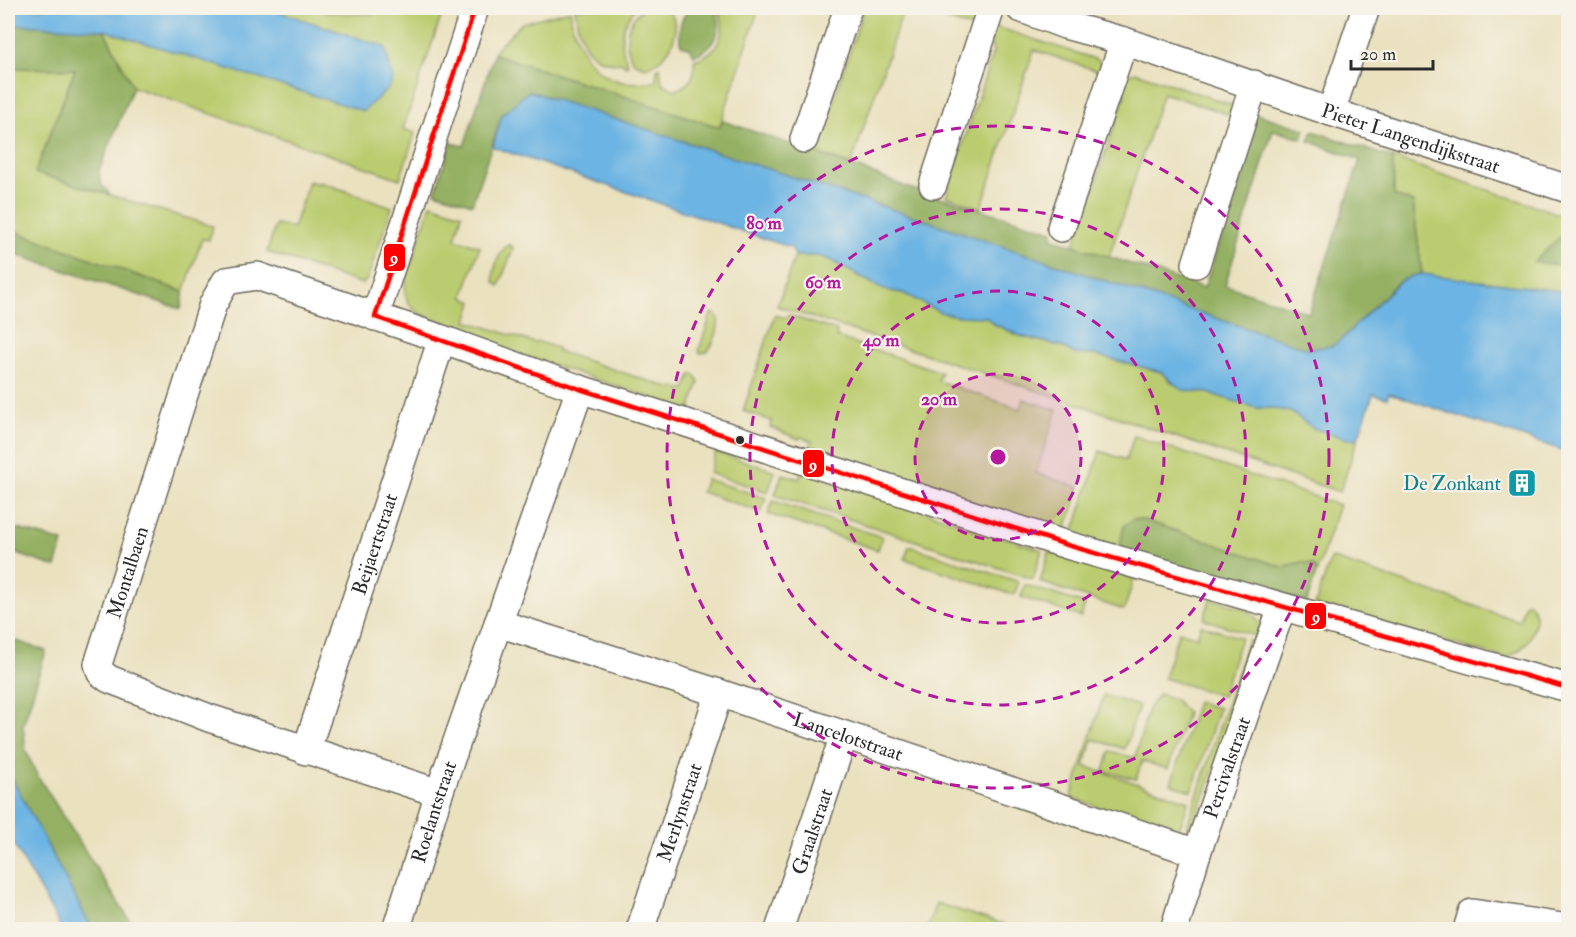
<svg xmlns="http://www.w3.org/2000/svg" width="1576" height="937" viewBox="0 0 1576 937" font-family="'IM FELL Double Pica',serif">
<rect width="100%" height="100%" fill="#f7f3e8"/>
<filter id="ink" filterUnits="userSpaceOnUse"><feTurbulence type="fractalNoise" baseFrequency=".0167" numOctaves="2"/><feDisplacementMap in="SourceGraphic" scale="12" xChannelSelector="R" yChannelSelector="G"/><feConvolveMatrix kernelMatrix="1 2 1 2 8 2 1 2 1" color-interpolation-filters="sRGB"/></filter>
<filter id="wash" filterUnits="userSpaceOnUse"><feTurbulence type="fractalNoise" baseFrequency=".008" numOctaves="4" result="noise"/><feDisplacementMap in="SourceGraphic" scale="24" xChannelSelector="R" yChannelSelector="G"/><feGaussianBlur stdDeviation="1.35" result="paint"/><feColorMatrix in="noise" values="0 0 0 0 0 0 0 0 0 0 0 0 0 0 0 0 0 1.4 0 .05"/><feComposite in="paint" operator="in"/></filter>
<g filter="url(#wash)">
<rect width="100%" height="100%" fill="#eae1bf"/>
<g fill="#bbcc6f" stroke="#737c4d" stroke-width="1.5">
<path d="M268 8H312L326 12 353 14H371L398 8H444L403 129 415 133 400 179 133 87 104 30 188 55 385 47Z"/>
<path d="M575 8H636C620 23 618 44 628 64L625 66 622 62C588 67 578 37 575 8Z"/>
<path d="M644 8H667C686 29 669 61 645 67L633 62C623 43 625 20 644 8Z"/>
<path d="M717 8H759L719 128 494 54 496 49 522 23 570 10C573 40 590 76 623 82 634 84 645 82 656 81L657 69 660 67 662 83 675 90C690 86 696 75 694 60 719 54 729 29 717 8Z"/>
<path d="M864 8H904L851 165 816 153Z"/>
<path d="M909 8H939L977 20 975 29Z"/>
<path d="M993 26 1098 60 1103 66 1104 73 1034 50 981 208 946 196 993 52 989 38Z"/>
<path d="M8 68 75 69 36 173 213 226 209 240 202 239 184 292 8 229Z"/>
<path d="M1135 72 1238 107 1234 116 1163 93 1109 257 1074 245 1125 95 1121 84 1126 75Z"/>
<path d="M1393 158 1568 217V292L1422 274 1413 202 1394 196Z"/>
<path d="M309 181 319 184 320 182 392 207 367 280 362 284 267 252 276 224 293 228Z"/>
<path d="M431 204 462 214 455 239 480 246 463 297 473 302 467 321 535 343 537 341 557 348V351L673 389 674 387 685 390 691 375 694 374 699 382 691 408 689 410 442 329 445 322 435 320 418 313 409 304 405 294 406 279Z"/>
<path d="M508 245 512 246 513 249 499 286 494 282C492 272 499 251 508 245Z"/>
<path d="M795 256H818L828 259 884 290 903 293 940 312 986 317 994 324 1020 336 1061 346 1075 354 1095 355 1161 372 1172 383 1197 392 1208 393 1257 408H1271L1291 412 1314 428 1347 439 1358 438 1340 492 1054 396 777 306Z"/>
<path d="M713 313 718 317C720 327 714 344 707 352L700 353 699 350 711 314Z"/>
<path d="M775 315 786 318 788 315 837 331 836 337 941 372 938 381 1020 409 1023 399 1057 410 1036 473 1080 488 1064 534 810 449 812 441 800 437 799 439 770 427 772 421 743 411Z"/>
<path d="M1134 436 1339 505 1317 571 1313 565H1289L1283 568 1144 520 1133 519 1125 552 1072 536 1100 451 1126 460Z"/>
<path d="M716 452 775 471 768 492 709 473Z"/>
<path d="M802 471 1042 550 1033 579 775 495 782 474 799 479Z"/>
<path d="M706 479 766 498 761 512 701 492Z"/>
<path d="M773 501 882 537 878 550 768 514Z"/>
<path d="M909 546 1019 582 1014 595 905 559Z"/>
<path d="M1049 552 1134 579 1124 610 1040 582Z"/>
<path d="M1331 558 1519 621 1525 603 1528 602C1545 617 1529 650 1509 656L1508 659 1315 605Z"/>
<path d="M1025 585 1085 604 1081 617 1021 597Z"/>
<path d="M1210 599C1232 605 1264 608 1261 638L1204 619Z"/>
<path d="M1201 625 1241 638 1222 696 1164 678 1179 631 1197 637Z"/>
<path d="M1248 640 1260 644 1192 829 1187 832 1186 829Z"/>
<path d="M1159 694 1175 700 1187 713 1168 769 1142 761 1136 779 1104 771 1110 751 1135 758 1148 709Z"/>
<path d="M1104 695 1139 706 1125 749 1093 739 1084 766 1189 801 1178 832 1071 798Z"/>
<path d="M1197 702 1219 708 1192 791 1171 784Z"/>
<path d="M936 903 1018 929H927Z"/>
</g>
<g fill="#94b062" stroke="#606e46" stroke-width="1.5">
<path d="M690 8H712C728 23 713 51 694 55L690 48 681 45C678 32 680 18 690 8Z"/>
<path d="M8 24 104 30 133 87 99 171 101 184 111 195 35 173 75 69 8 68Z"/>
<path d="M494 54 719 127 723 121 851 165 906 187 1053 231 1052 238 1204 288 1254 138 1251 121 1253 113 1305 129 1302 139 1273 130 1225 285 1309 313 1360 160 1309 141 1313 131 1393 158 1394 196 1413 202 1422 274 1412 276 1398 282 1341 340 1332 346 1308 349 906 214 529 91 502 115 472 204 435 192 451 143 464 146Z"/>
<path d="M8 229 184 292 181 309 8 252Z"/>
<path d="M1565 232 1568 233V266L1534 262Z"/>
<path d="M1133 519 1144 520 1283 567 1302 562 1313 565 1317 571 1307 602 1125 552 1120 545 1124 526Z"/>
<path d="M8 526 63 542 56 567 8 551Z"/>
<path d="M8 638 46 651 23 726 26 751 37 775 135 929H92L8 771Z"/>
</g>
<g fill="#6cb4e3" stroke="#4c7087" stroke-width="1.5">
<path d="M8 8H268L385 47 393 80 388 89 363 111 104 30 8 24Z"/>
<path d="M529 91 906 214 1308 349 1332 346 1341 340 1399 282 1412 276 1422 274 1568 292V452L1389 393 1387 398 1373 394 1358 438 1347 439 1313 428 1291 412 1271 408H1257L1208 393 1182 390 1161 372 1095 355 1075 354 1061 346 1021 336 994 324 986 317 957 316 940 312 903 293 885 290 828 259 818 256H795L792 248 493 147 502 115Z"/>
<path d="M8 771 92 929H62L8 834Z"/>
</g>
</g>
<g filter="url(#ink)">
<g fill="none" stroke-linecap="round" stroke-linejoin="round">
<g stroke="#6e6b5f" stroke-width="30">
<g id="minor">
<path id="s1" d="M1020 8 1065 25 1124 41 1331 112 1568 189"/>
<path d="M1331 112 1366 8"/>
<path d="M804 139 848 8"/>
<path d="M933 185 991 8"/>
<path d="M1061 228 1124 41"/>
<path d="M1196 264 1254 84"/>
<path d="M375 317 475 8"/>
<path id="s2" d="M498 623 719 693 1197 853"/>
<path id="s3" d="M306 751 442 339"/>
<path id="s4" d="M439 793 209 718 109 679 101 673 98 664 213 304 226 281 257 276 442 339 580 389 1067 545 1568 688"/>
<path id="s5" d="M396 930 439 793 580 389"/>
<path id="s6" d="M640 930 719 693"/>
<path id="s7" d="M779 930 844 735"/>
<path id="s8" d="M1174 930 1197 853 1282 607"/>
<path d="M1467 930 1472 913 1568 928"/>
</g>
</g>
<use href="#minor" stroke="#fff" stroke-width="27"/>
<g stroke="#f7f3e8" stroke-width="9">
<path id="bus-1" d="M475 8 375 317 580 389 1067 545 1568 688"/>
</g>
<use href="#bus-1" stroke="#f00" stroke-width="4.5"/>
</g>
</g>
<circle cx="998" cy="457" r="83" fill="#b5179e" fill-opacity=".12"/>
<g fill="none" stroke="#b5179e" stroke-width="3" stroke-dasharray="10 8">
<circle cx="998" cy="457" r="83"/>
<circle cx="998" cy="457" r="166"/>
<circle cx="998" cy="457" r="248"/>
<circle cx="998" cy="457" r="331"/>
</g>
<defs>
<g id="building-square" transform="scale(1.5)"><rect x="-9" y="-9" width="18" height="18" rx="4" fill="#0f9aa8" stroke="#f7f3e8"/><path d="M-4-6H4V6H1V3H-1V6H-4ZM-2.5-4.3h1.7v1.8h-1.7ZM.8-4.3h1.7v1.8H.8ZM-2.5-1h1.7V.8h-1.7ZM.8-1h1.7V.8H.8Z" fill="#fff"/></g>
</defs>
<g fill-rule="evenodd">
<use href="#building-square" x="1522" y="483"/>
</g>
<circle fill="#2b2b2b" stroke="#f7f3e8" stroke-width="2" cx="740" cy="440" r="5"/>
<g text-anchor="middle" stroke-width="4.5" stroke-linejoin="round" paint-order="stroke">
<g font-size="20" fill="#2b2b2b" stroke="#f7f3e8">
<text dy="7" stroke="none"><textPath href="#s1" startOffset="412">Pieter Langendijkstraat</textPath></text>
<text dy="7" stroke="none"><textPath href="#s3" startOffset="218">Beijaertstraat</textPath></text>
<text dy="7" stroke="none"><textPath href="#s4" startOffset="465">Montalbaen</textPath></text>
<text dy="7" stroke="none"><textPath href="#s2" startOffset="368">Lancelotstraat</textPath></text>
<text dy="7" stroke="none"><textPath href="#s8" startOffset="171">Percivalstraat</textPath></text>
<text dy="7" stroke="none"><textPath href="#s6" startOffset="124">Merlynstraat</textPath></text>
<text dy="7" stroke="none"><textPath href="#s5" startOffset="124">Roelantstraat</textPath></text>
<text dy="7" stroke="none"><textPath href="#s7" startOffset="104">Graalstraat</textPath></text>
</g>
<g font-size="20" fill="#0d838f" stroke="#f7f3e8" text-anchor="end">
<text x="1501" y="490">De Zonkant</text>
</g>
</g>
<circle cx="998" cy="457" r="9" fill="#b5179e" stroke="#f7f3e8" stroke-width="3"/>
<g font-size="18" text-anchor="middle" font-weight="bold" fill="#b5179e" stroke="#f7f3e8" stroke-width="4.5" stroke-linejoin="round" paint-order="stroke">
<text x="764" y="229">80 m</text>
<text x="823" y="288">60 m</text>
<text x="881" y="346">40 m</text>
<text x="939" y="405">20 m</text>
</g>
<g stroke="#f7f3e8" stroke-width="2">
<rect x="383" y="243" width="23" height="29" rx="6" fill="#f00"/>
<rect x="802" y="449" width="23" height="29" rx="6" fill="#f00"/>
<rect x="1304" y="602" width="23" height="28" rx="6" fill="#f00"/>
</g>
<g font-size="16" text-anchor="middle" font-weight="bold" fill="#fff">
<text x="394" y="263">9</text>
<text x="813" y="470">9</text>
<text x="1316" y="622">9</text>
</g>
<rect width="1576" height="937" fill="none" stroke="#f7f3e8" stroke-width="30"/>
<path d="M1351 60v9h82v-9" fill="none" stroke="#2b2b2b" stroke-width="3"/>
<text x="1360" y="60" font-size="18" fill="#2b2b2b" stroke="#f7f3e8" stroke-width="4.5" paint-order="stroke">20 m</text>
</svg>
